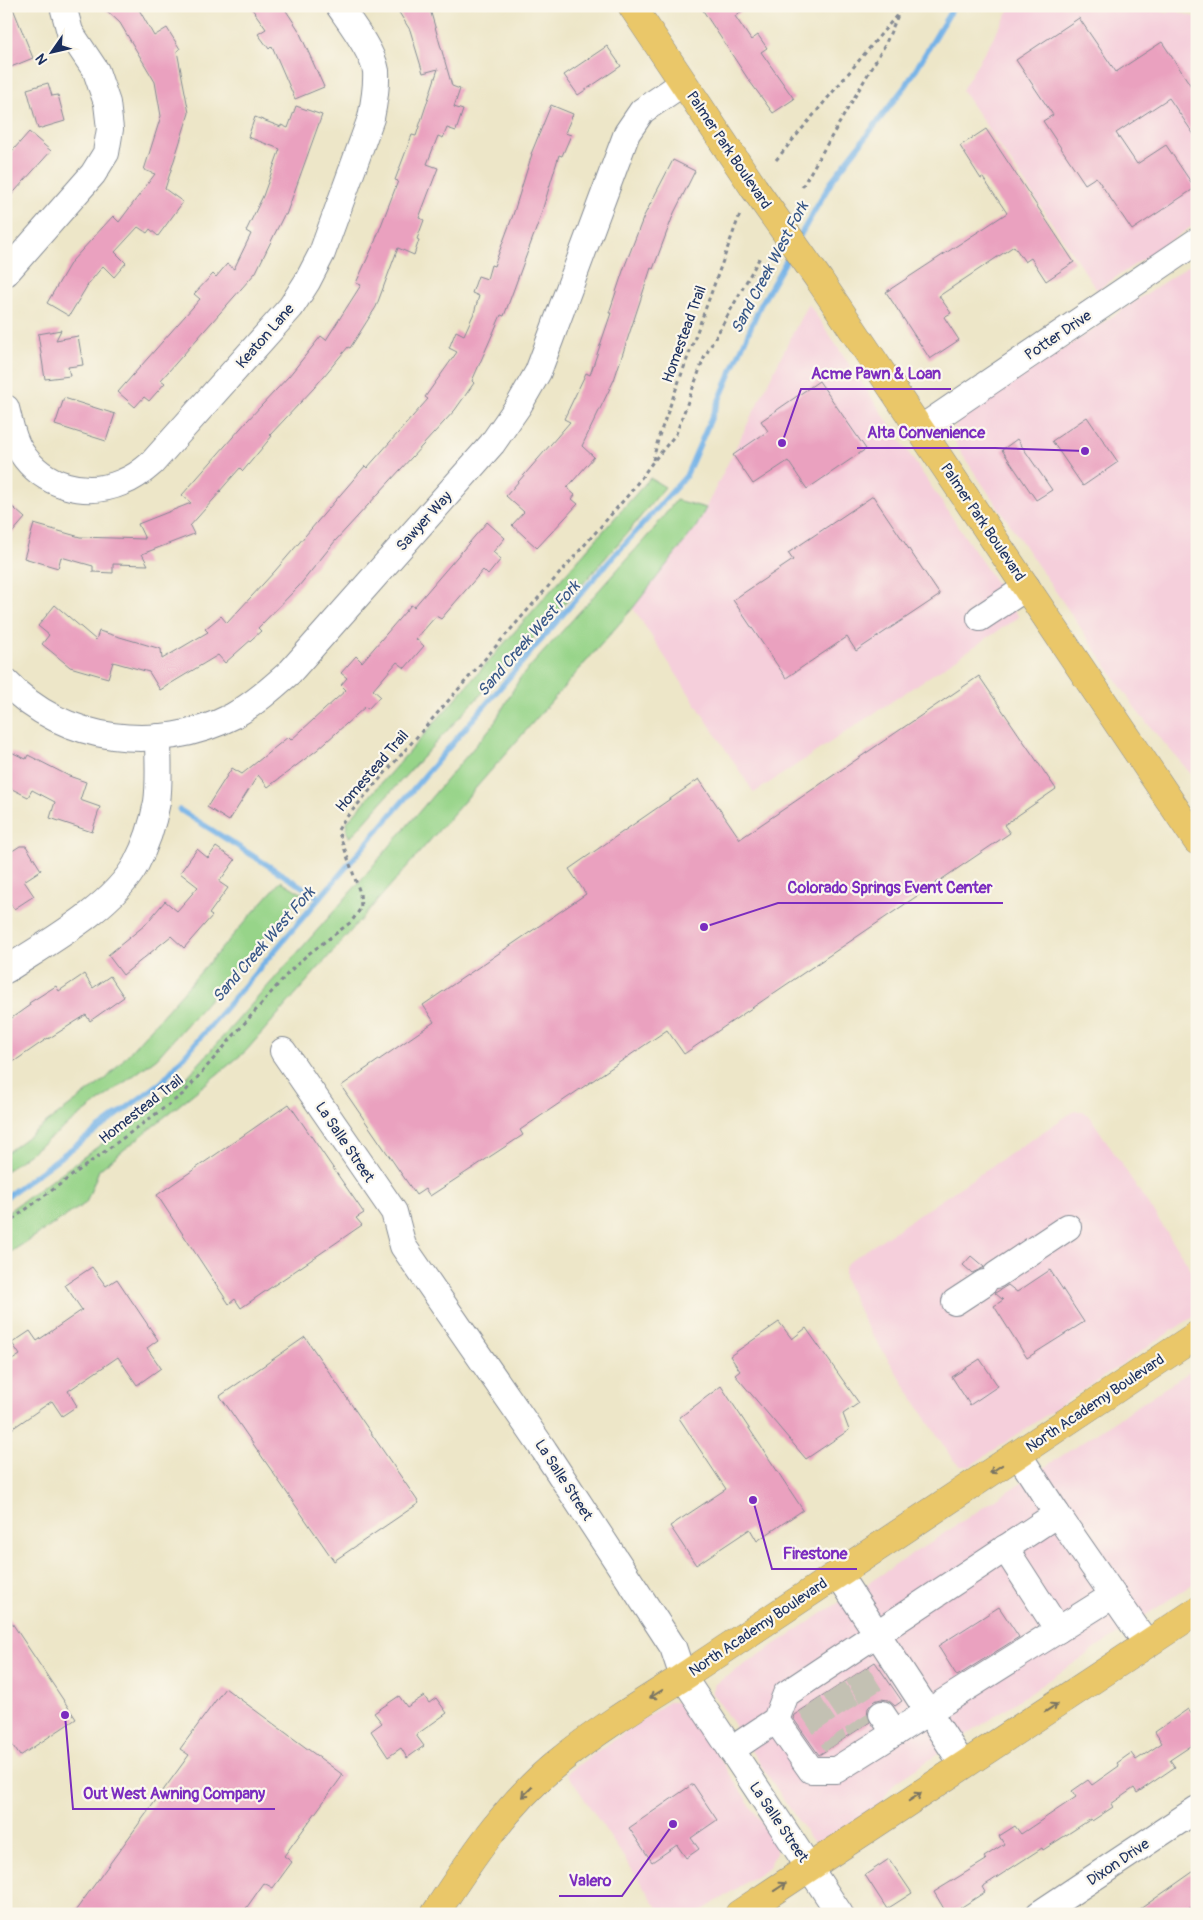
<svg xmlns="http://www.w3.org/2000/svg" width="1203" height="1920" viewBox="0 0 1203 1920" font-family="Pangolin,sans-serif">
<rect width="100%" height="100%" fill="#fbf7ec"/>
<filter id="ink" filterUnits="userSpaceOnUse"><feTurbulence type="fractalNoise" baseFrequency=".02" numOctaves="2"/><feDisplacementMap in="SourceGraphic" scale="10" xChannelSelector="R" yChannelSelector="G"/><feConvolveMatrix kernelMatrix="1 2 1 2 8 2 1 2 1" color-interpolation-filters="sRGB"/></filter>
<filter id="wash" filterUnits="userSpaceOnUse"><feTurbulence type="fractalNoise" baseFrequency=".0096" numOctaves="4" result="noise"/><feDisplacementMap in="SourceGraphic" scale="20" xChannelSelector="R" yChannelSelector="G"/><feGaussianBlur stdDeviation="1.12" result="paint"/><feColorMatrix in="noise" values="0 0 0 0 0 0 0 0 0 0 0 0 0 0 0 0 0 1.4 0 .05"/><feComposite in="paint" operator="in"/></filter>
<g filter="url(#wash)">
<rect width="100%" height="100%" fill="#ede6c8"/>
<g fill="#f5cfdb">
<path d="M1012 6H1150L1166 13 1174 10 1197 18V223L1097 290 962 90Z"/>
<path d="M1197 260V781L1140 715 957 447 954 437V428L960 418Z"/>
<path d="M808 303 1019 617 754 793 633 608 696 527Z"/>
<path d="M1074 1111H1083L1091 1118 1197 1278V1314L970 1466H959L951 1457 864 1322 844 1278V1271L847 1263Z"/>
<path d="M1197 1370V1581L896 1782 876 1808 823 1839 815 1842 809 1837 713 1694 712 1689 715 1684 1189 1372Z"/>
<path d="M668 1702H683L776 1845V1853L769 1867 697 1914H662L567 1773Z"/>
<path d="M807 1905 819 1914H784L795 1907Z"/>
</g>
<g fill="#97d489" stroke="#598274">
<path d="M650 478 665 487C567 610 453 719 350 838L347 832V822Z"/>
<path d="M676 500 706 508 696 527 633 608 246 1051 99 1170 86 1203 6 1255V1213L157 1104 180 1085 337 908 493 725 520 678 653 530Z"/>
<path d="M281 881 303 894 157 1058 6 1171V1153L107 1078Z"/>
</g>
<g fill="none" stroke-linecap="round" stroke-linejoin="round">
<g stroke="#74b2e7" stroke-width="5.5">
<path d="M798 239 833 179 907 84 954 6"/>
<path d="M180 810 320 898"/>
<path d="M6 1197 162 1082 589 584 686 476 760 306 790 254"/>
</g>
</g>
<g id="blocks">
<g fill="#eaa1bf">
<path d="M6 6H12L33 58 6 69Z"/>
<path d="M102 6H137L154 36 167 28 180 49 177 51 189 113 165 189 183 202 158 236 150 229 147 233 138 227 115 252 126 263 114 277 103 266 89 283 69 316 47 303 71 262 113 216 119 222 155 174 144 170 161 116 155 82 120 23Z"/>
<path d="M250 6H283L298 29 324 87 295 99 272 46 269 49 258 34 266 29Z"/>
<path d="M395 6H429L452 86 460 89 454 107 463 110 456 131 447 128 443 138 438 136 427 164 438 168 419 218 424 220 417 239 419 240 414 255 398 248 376 307 350 348 348 347 314 388 270 435 272 436 243 471 240 468 219 492 221 491 190 526 194 534 142 554 148 565 113 564V573L93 572V566L61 557 58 568 24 558 34 524 80 537 145 539 138 524 191 503 182 495 247 421 289 376 321 336 326 340 361 285 356 283 374 244 398 181 395 180 412 135 416 136 438 69 423 73 410 30Z"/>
<path d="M700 6H749L735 16 751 40 758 35 767 48 761 52 794 99 773 113 748 79Z"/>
<path d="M1079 18 1116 72 1162 42 1197 95V139L1169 98 1116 133 1137 164 1166 145 1195 188 1132 230 1096 177 1085 184 1043 121 1053 115 1016 60Z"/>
<path d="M607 46 621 66 578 95 564 75Z"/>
<path d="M48 83 52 96 58 95 65 121 38 129 27 89Z"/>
<path d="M551 105 573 114 565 133 571 135 562 156 559 155 539 221 504 316 501 315 472 381 474 383 455 410 336 540 299 586 258 628 261 631 225 663 218 655 160 690 149 672 113 662 108 678 70 667 42 644 49 635 38 626 55 605 96 640 99 631 161 649 162 659 208 632 205 629 221 616 227 623 275 571 365 466 367 468 428 399 425 397 457 352 449 348 456 331 464 335 474 313 479 296 472 293 478 276 487 279 491 265 494 266 513 215 532 154H531Z"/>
<path d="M296 106 322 115 286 215H284L256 272 161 380 165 383 149 401 144 397 135 407 118 392 200 299 194 294 213 274 216 277 227 264 234 269 251 234 246 231 263 196 280 149 248 137 255 117 281 127V125L288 128Z"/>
<path d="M986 129 1074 262 1046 281 1031 258 1025 262 1014 246 939 296 951 313 944 317 959 340 930 359 886 292 1007 213 983 178 981 179 960 146Z"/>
<path d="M29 132 51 151 6 201V158Z"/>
<path d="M673 160 695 171 674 213 653 269 651 268 614 380 582 446 594 457 567 488 575 495 572 499 578 504 537 548 512 525 524 512 506 496 570 422 564 419 586 373 590 375 611 313H609L624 268 644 216Z"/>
<path d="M61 330 56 340 78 336 83 365 68 367 70 376 45 379 38 334Z"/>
<path d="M819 381 866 449 807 489 788 461 753 484 733 455 768 431 761 421Z"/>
<path d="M64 398 115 414 106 441 55 425Z"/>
<path d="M1087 417 1118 462 1083 486 1052 441Z"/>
<path d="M1017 439 1052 490 1036 500 1002 450Z"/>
<path d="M873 496 940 595 856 651 847 637 786 678 733 600 793 560 788 553Z"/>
<path d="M6 501 25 518 6 540Z"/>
<path d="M487 522 505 538 493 552 501 559 488 575 483 570 441 619 436 616 416 639 424 646 405 668 397 662 373 690 380 696 368 709 365 707 317 750 268 787 258 775 229 821 207 807 232 768 242 774 288 737 291 740 346 690 341 685 347 678 341 673 356 656 362 662 411 605 414 607Z"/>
<path d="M979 676 1056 789 1004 825 1010 833 684 1054 667 1030 520 1130 523 1135 430 1196 425 1189 416 1195 341 1086 434 1022 423 1005 586 894 569 869 699 779 740 839Z"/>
<path d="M11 752 26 759 28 755 69 776 86 782 80 800 100 807 92 832 50 818 55 802 32 790 28 797 6 786V761Z"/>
<path d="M20 846H26L41 870 24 881 34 896 14 909 6 897V855Z"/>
<path d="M216 847 235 860 219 882 228 888 209 914 212 916 184 948 171 936 123 975 108 955 145 925 165 901 177 911 198 887 180 873 197 849 208 858Z"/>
<path d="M84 974 93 988 110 976 124 997 90 1021 86 1015 48 1039V1038L6 1067V1022L30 1005 29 1003 56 986 59 991Z"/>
<path d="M289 1104 364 1213 356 1218 362 1225 241 1308 235 1299 229 1304 157 1195Z"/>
<path d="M971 1256 984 1267 983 1268 972 1273 963 1265Z"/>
<path d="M92 1267 106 1286 117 1279 158 1340 147 1348 161 1368 137 1385 118 1357 68 1391 77 1406 62 1416 52 1401 6 1433V1364L20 1355 12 1343 30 1331 37 1341 82 1310 65 1285Z"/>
<path d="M1050 1270 1084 1322 1027 1358 994 1306 1003 1300 995 1293 1008 1285 1017 1292Z"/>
<path d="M779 1322 792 1339 806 1328 859 1403 843 1414 849 1430 806 1459 735 1375 740 1371 730 1356Z"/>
<path d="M305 1337 419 1503 334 1561 220 1396Z"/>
<path d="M980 1359 998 1386 970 1405 952 1377Z"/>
<path d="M721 1386 803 1510 757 1541 750 1529 696 1565 670 1526 726 1489 679 1418Z"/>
<path d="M999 1607 1019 1637 957 1676 938 1646Z"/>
<path d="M6 1614 76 1719 20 1756 6 1736Z"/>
<path d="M875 1662 902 1701 895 1706 888 1700 881 1699 874 1701 868 1708 867 1716 870 1722 819 1755 793 1718 794 1715Z"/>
<path d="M225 1688 343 1775 284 1856 292 1862 273 1888 264 1883 242 1914H73L189 1755 180 1749Z"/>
<path d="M399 1696 407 1707 424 1696 429 1703 436 1698 447 1713 416 1735 424 1746 407 1758 401 1748 388 1757 371 1731 382 1723 374 1713Z"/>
<path d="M1188 1709 1197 1722V1742L1170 1760 1175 1767 1137 1793 1134 1788 1111 1804 1113 1807 1092 1821 1091 1819 1043 1850 1042 1848 982 1887 985 1892 951 1914H947L934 1892 986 1860 984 1857 1004 1844 999 1836 1015 1826 1021 1834 1076 1797 1072 1791 1088 1780 1092 1785 1119 1766 1117 1763 1131 1753 1136 1760 1162 1743 1155 1732Z"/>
<path d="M693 1784 717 1820 691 1838 699 1849 686 1858 677 1845 652 1862 629 1828Z"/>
<path d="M889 1859 912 1893 887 1909 865 1875Z"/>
<path d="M1197 1869V1903L1181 1914H1133Z"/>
</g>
</g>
</g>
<g filter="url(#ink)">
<use href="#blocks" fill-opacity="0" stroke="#848a93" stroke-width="1"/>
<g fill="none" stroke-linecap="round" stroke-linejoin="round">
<g stroke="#c3c1b3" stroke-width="26" stroke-dasharray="26 13" stroke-linecap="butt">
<path d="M857 1674 882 1714"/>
<path d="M834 1689 860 1728"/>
<path d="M810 1705 836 1744"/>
</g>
<g stroke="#848a93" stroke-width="28">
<g id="minor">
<path d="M6 273 93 174 106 153 110 129 107 103 96 71 70 32 63 6"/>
<path d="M6 408C10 423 12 439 21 452 43 486 86 498 123 482 134 478 143 471 152 463L291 307 307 282 322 253 371 118C374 103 377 87 376 71 373 52 350 22 339 6"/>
<path d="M920 429 1197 241"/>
<path d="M980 618 1027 587"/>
<path d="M6 682C64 743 159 754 233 716 254 704 272 688 290 672L492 444 519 405 538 372 627 133 642 111 683 83"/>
<path d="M6 970C47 943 113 907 136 864 146 845 153 824 157 802 160 781 158 758 158 737"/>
<path d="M283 1051 394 1212 403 1246 544 1450 673 1647 683 1677 840 1914"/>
<path d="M996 1275 1068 1227"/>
<path d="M955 1302 984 1283"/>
<path d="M1018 1454 1057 1514"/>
<path d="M1005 1548 1058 1630"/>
<path d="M838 1574 963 1765"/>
<path d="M882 1714 895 1733"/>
<path d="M776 1720 811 1770H836L1112 1596"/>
<path d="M731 1750 776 1720 786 1694 1057 1514 1147 1644"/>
<path d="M1039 1914 1197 1809"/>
</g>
</g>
<g stroke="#848a93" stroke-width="29">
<g id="major">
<path d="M632 6 754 188"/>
<path d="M820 281 1197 841"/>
</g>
</g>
<g stroke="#848a93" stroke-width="29">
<g id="highway">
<path d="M435 1914C470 1860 507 1804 557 1763 596 1731 640 1704 683 1677L1197 1335"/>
<path d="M739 1914 1197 1611"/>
</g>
</g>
<g stroke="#848a93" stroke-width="3" stroke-dasharray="4 4" stroke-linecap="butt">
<path d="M776 160 897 15"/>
<path d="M802 187 885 45 902 6"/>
<path d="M653 460 659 436 740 214"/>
<path d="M6 1224 183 1094 289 972 307 955 351 922 361 908 360 893 338 830 344 820 630 493 652 463 676 434 704 358 760 257"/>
</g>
<use href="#minor" stroke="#fff" stroke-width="26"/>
<use href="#major" stroke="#eac769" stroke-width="28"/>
<use href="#highway" stroke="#eac769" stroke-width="28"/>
<g stroke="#848a93" stroke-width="29" stroke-linecap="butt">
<path id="major-bridge" d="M754 188 820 281"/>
</g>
<use href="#major-bridge" stroke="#eac769" stroke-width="28"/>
</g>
<defs><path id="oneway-shaft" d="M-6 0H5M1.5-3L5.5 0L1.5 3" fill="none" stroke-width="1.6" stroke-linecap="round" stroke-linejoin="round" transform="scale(1.25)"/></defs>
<g stroke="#787363">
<use href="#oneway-shaft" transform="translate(996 1469) rotate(146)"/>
<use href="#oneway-shaft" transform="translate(656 1694) rotate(148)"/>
<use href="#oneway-shaft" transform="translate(1051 1708) rotate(-33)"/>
<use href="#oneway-shaft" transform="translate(527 1792) rotate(135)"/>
<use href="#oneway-shaft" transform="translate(915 1797) rotate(-33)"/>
<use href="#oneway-shaft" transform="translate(780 1887) rotate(-34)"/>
</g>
</g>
<g text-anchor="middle" stroke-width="4.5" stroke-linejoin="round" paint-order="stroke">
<g font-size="15" fill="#1b2f5e" stroke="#fbf7ec">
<text transform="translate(729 150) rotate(56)" y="5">Palmer Park Boulevard</text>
<text transform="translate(684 334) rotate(-70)" y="5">Homestead Trail</text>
<text transform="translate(1058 335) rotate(-34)" y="5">Potter Drive</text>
<text transform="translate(265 336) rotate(-49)" y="5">Keaton Lane</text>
<text transform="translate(424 521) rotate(-48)" y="5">Sawyer Way</text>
<text transform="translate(983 522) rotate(56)" y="5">Palmer Park Boulevard</text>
<text transform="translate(372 771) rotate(-49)" y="5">Homestead Trail</text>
<text transform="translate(141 1109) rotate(-38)" y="5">Homestead Trail</text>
<text transform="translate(345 1142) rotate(56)" y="5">La Salle Street</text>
<text transform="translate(1095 1403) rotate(-34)" y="5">North Academy Boulevard</text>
<text transform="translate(564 1480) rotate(57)" y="5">La Salle Street</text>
<text transform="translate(758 1627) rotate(-34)" y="5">North Academy Boulevard</text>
<text transform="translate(779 1822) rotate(56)" y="5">La Salle Street</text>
<text transform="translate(1118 1862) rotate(-34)" y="5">Dixon Drive</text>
</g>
<g font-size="16" font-style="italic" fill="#365687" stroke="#fbf7ec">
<text transform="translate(769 267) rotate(-62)" y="6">Sand Creek West Fork</text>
<text transform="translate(528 638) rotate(-49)" y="6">Sand Creek West Fork</text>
<text transform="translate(263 944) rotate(-49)" y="6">Sand Creek West Fork</text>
</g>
</g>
<path fill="none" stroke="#7b2cbf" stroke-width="2" d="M782 443L801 389H951M1085 451L995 448H857M704 927L778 903H1003M753 1500L772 1569H857M65 1715L73 1809H275M673 1824L622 1896H559"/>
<g fill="#7b2cbf" stroke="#fbf7ec" stroke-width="2">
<circle cx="782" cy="443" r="5"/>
<circle cx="1085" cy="451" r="5"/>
<circle cx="704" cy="927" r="5"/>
<circle cx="753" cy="1500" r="5"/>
<circle cx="65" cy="1715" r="5"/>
<circle cx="673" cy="1824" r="5"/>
</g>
<g font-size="16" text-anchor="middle" font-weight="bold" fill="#7b2cbf" stroke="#fbf7ec" stroke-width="4.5" stroke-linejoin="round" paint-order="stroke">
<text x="876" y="379">Acme Pawn &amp; Loan</text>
<text x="926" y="438">Alta Convenience</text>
<text x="890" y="893">Colorado Springs Event Center</text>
<text x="815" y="1559">Firestone</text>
<text x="174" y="1799">Out West Awning Company</text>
<text x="590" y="1886">Valero</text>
</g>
<rect width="1203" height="1920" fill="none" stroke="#fbf7ec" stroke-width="25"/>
<g transform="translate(52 52) rotate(236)" stroke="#fbf7ec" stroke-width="4" paint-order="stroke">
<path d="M0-4L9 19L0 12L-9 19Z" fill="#1b2f5e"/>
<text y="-8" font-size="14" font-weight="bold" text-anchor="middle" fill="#1b2f5e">N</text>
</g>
</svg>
